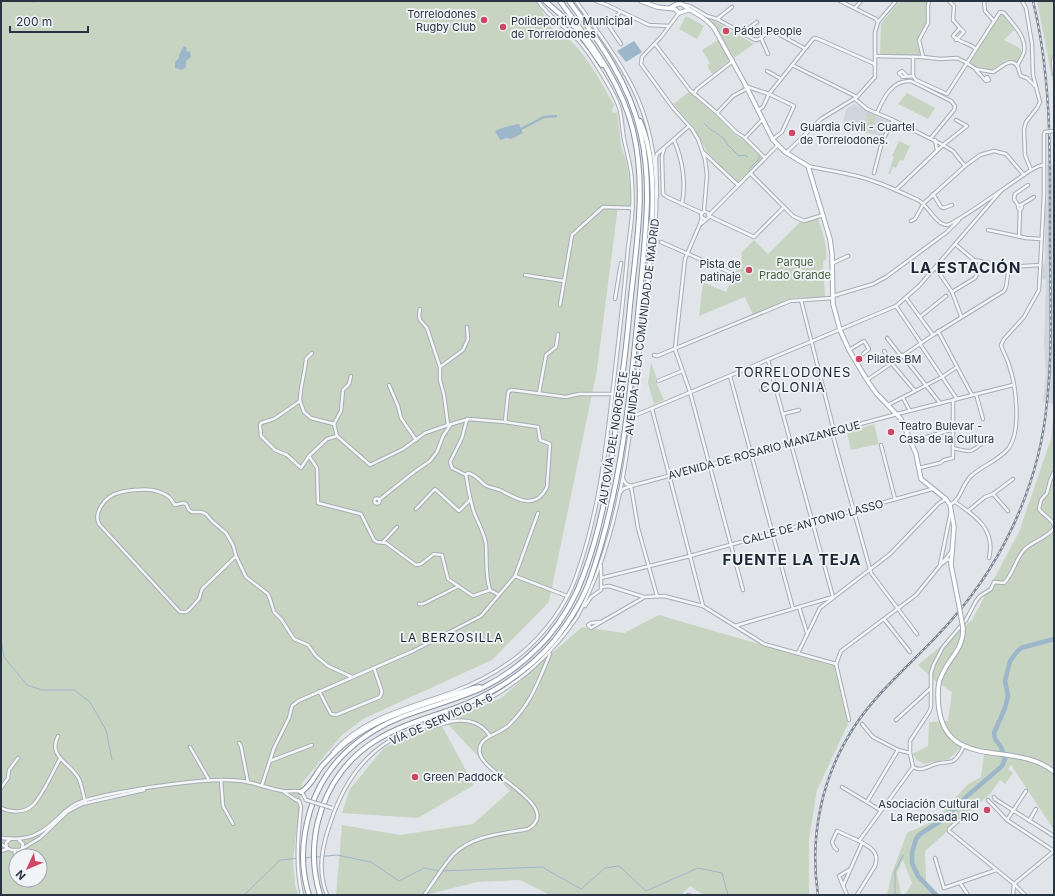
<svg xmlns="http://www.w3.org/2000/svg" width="1055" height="896" viewBox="0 0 1055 896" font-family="Inter,sans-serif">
<rect width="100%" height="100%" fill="#e1e5ea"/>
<g fill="#cfd5dc">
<path d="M854 104 890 121 883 137 842 127 846 109Z"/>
<path d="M1047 165H1053L1054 189V404L1043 402 1046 374 1044 344 1046 280 1042 279 1041 273 1042 265 1045 263V222H1044L1047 199Z"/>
</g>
<g fill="#c8d4c2" fill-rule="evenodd">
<path d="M1 1H536L553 30C577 35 602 84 614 105L612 111 614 113 617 112 621 146 626 160 630 184V206H618L597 370 549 602 492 660 365 718 342 735 302 783 293 861 295 884 298 895H1ZM16 856H40V880H16Z"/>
<path d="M902 1H928L926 25 917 41 921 54 918 56 880 55 881 24 897 4Z"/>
<path d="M1037 1H1054V88Z"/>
<path d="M1002 14 1015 29 1004 40 1018 47 1022 51 1017 62 1007 60 992 70 975 66 970 62 1000 15Z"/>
<path d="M686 16 704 26 697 39 679 29Z"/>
<path d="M711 19 754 44 734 58Z"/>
<path d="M718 40 729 59 727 62 712 74 707 65 710 63 702 50Z"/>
<path d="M689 92 720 119 735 135 746 142 762 158 739 181H737L707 152 693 126 673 104Z"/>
<path d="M907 93 935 108 928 119 898 104Z"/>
<path d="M867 113 876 115 871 132 865 131V127H864Z"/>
<path d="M899 141 910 146 903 161 900 160 896 168 893 167 890 174H888L894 157 892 156Z"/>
<path d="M818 218C822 231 828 246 826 260L823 261 825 297 792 298 753 315 745 297 699 316 703 282 726 292 732 279 736 281 739 274 735 272 742 257 741 253 754 240 768 254 800 222 804 223Z"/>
<path d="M651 363 657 379 655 380 664 400 654 404 648 383Z"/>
<path d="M1054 410V830L1011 765 1008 769 1013 773 1005 784 1000 780 990 794 925 851 926 881 940 895H905L912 883 903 860 897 873 901 895H887L892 873 907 833 936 820 967 785 981 777 985 747 982 750 959 749 949 759 924 764 917 760 912 754 928 746 929 722 948 721 952 692 935 681 918 665 972 620 1019 532 1051 439Z"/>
<path d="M874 424 879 444 851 450 847 433Z"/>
<path d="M659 615 834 666 848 724 817 790 809 839V895H704L690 886 681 895H550L520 880 477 882 425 895H336L342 825 400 835 473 824 510 791 446 722 501 698 582 627 624 633Z"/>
<path d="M442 726 474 785 418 818 342 813 350 789 383 749 414 732Z"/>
</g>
<g fill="#9cb6ca">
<path d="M634 41 642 52 626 62 617 51Z"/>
<path d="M184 46 187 48 186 50 188 52 190 51 191 57 186 61V67L182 70 175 68V62L179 58V55Z"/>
<path d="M519 124 523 133 511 139 507 138 500 140 495 131 505 127Z"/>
</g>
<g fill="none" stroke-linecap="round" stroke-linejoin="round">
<g stroke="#9cb6ca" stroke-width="1">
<path d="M33 2 41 1"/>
<path d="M704 123 711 130 715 132 723 138 728 145 739 156 744 155 748 157"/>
<path d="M749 169 759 159V156"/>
<path d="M1 640 4 657 27 685 42 690H74L90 702 106 730 112 760"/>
<path d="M316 857 337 855 371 862 399 881 424 868 439 871"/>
<path d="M305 858 313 857"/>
<path d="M442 871 542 867 581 889 605 868 619 866 646 891 698 868 722 873 728 895"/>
<path d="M244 895 280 860 301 858"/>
<path d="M895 895V871L903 855"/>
</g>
<path stroke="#9cb6ca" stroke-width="2.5" d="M521 129 544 117 556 116"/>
<path stroke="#9cb6ca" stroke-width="4.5" d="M936 895 918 876 912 863V853L916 839 920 834 944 819 966 797 1002 766 1005 759 1001 747 995 739 994 733 1005 708 1008 696 1005 681 1010 661 1016 653 1021 648 1054 639"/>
<g stroke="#a6acb4" stroke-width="4.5">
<g id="minor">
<path d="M576 1C596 29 617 57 633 88 658 139 660 200 652 255"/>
<path d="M596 1 607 5 649 25 669 26"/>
<path d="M840 1 876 19 878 22"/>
<path d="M949 1 954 6 953 20 960 28"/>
<path d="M984 1 985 11 994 21"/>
<path d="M1022 1 1026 8 1032 44 1033 75 1040 102 1037 108 1026 122 1024 129 1025 155 1031 170"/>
<path d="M684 5 690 6 707 16 717 19 755 40C762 40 766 32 773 31L804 48"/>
<path d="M855 8 861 1"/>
<path d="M620 12 609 26 621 44"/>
<path d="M679 13 661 37 642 57 641 64 673 108 692 129 698 139 705 159 707 175 704 211"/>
<path d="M717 19 732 7"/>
<path d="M742 33 757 22"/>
<path d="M761 38 768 54"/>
<path d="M956 40 964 32 960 28 953 36C960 43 969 43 976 49"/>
<path d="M655 44 690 90 717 113 736 132 745 138 765 158"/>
<path d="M875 56 923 57 940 59 957 58 965 62 976 69 993 72C1000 69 1011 55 1018 67 1019 70 1019 73 1021 76L1027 78 1035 86"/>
<path d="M923 57 919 40 928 23V6L929 1"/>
<path d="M1054 57 1053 63 1054 74"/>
<path d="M792 65 857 97"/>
<path d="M976 70 986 81 989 80 987 77 985 79"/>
<path d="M767 71 781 79"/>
<path d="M907 76 902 71 899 73 903 77 913 76 916 80 947 94 1000 12 1004 13C1012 23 1027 37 1024 52 1023 56 1019 62 1017 66"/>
<path d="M913 76V57"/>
<path d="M745 86 769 94 794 106 782 132 773 139"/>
<path d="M694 94 697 89 733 61"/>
<path d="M855 99 867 109 893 120 943 145 953 151 965 166"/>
<path d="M758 110 763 107 769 94 813 39 816 38 875 64"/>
<path d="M717 113 733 96 746 89"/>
<path d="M877 113C884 97 892 80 911 81L951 101 955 106 954 110 931 138"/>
<path d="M745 138 762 120"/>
<path d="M674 140C683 161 686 182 682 204"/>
<path d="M935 140 937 150"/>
<path d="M664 149 662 156 663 194 667 197 702 213"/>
<path d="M703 152 738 185"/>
<path d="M786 153 821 119 857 97 875 77V32L878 22 896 1"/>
<path d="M808 166C829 171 852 173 873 181 888 186 903 193 918 200 928 205 936 225 947 225 956 224 1018 178 1031 170L1039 166 1044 165"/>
<path d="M750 173 793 216 804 221 823 215"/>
<path d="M874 173 882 142 893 120"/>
<path d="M896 190 943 145 967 126 956 120"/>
<path d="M933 194 941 207 944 208 952 205"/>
<path d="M657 197 656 157 657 154 689 126"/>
<circle cx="1020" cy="207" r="2"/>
<path d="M1018 205 1014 199 1015 194 1028 185"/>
<path d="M1021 205 1034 197"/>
<path d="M709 215 777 146"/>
<path d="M709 216 754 237 784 207"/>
<path d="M702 217 700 224 685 259 675 349 690 392 743 590"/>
<path d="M911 221 915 219 924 203 965 166 980 155 994 151 1006 154 1024 175"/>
<path d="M701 224 709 217 708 213 704 211 701 215 702 218 705 219"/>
<path d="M988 230 1026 238 1041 239"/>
<path d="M1019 237 1020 209"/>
<path d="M661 242 736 275"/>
<path d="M955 244 974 260 1009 267 1040 265"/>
<path d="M833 263 848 256"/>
<path d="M935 267 952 292 961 316"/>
<path d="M525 275 564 281"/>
<path d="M952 292 975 278 977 274 980 261"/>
<path d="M833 296 873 284 886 277 947 232 959 220"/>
<path d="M906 298 933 335"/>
<path d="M615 299 621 263"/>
<path d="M801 300 833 427V436L871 573 917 634"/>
<path d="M560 305 572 235 603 207 633 208"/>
<path d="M896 306 921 343"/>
<path d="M420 309 419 316 420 320 427 328 440 367V380L444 395 448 425"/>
<path d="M920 317 946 296"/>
<path d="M938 331 972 395"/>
<path d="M887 338 901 356"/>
<path d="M920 344 957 399"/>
<path d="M849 350 864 341 869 349 863 354"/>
<path d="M884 351 893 365 915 391"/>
<path d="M312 353 306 359C305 373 300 387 300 401L274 419 261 423 260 425 261 436 275 450 287 455 301 468 309 456 327 439 337 436 370 465 403 449 425 433 448 425 469 419 505 422 508 394 509 391 512 390 566 397 579 394H612"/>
<path d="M654 355 657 356 790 301 833 298"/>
<path d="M902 355 940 403"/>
<path d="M440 367 463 350 468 339 467 327"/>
<path d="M730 376 793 609"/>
<path d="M867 380 933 335 1004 291 1006 287 1009 267"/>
<path d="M658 381 682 371"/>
<path d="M389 385 398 406 401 418 416 440"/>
<path d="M761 390 775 386"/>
<path d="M539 393 546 355 556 347 558 334"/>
<path d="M976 394 983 419"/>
<path d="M903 398 910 411"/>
<path d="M300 401 304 412 311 418 334 424"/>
<path d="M888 405 942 377 957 367"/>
<path d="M652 409 703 606"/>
<path d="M783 414 799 410"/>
<path d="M631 419 636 415 896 306 919 286 1000 192"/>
<path d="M337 436 334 424 341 411 343 390 349 384 351 376"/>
<path d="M911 442 953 429"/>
<path d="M881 445 895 499"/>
<path d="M953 448C973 453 970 453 986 440"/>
<path d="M309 456 317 468 318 503 361 514 374 540 377 542 386 543 416 565 421 564 434 554 442 555 448 579 473 596 490 590"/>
<path d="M919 468 940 463 944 460 953 458V400"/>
<path d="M1054 472 1050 481 1047 493 1041 500 1039 509C1043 515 1051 518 1054 525"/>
<path d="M466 475 452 468 450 462 462 438 467 419"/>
<path d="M623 479 626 484 631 486"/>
<path d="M631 486 638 528 657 596"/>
<path d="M619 494 623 489 631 486 897 414 1013 385"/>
<path d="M993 494 1008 511"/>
<circle cx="377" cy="501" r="2.5"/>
<path d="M379 500 414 472 430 461 437 452 443 436 451 424"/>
<path d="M955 502C976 516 996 530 989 558"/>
<path d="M950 505C961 500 962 484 971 476 982 466 999 460 1008 449 1022 431 1016 385 1009 365 1007 358 1003 352 1001 345L1004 339 1024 317 1039 290 1044 194V134L1045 132"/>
<path d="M416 509 435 489 459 511 470 500"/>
<path d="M968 511 985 497 993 494 1013 479"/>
<path d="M383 542 397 527"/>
<path d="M236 556 202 589 199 599 189 610 186 612H180L99 524C93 512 106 496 118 493 126 490 144 489 152 490 157 491 166 494 170 498 172 500 173 503 175 505L183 503 186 504 189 510 192 512H201L206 514 212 521 226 533 233 545 236 556 246 577 268 594 270 599 274 612 281 619 294 639 308 645 316 656 328 666 352 677"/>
<path d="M943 563 948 559 951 561"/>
<path d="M940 565 951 511"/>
<path d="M515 576 538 513"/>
<path d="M601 578 690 556 932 489"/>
<path d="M602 587 609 586 644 597 664 596 703 606 764 644 836 664"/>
<path d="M499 595 490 590C485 575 487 559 486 544 484 533 479 524 475 515 470 502 468 488 466 475L468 473C476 475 479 480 485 485 490 488 495 488 500 490 517 499 535 511 547 487L550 444 540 440 538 427 505 422"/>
<path d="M419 604H423L459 586"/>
<path d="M585 606 591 597 601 590V566"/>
<path d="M799 607 807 633"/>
<path d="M577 617C630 520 633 392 648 284"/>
<path d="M884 619 910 652"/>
<path d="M600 622 591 623 588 625 591 628 643 598"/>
<path d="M735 626 833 597 768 360"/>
<path d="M798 653 820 608 890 554 939 503 946 499"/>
<path d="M319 691 331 714 336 715 380 697 382 692 374 668"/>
<path d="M849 720 836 664 841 651 916 595 951 552"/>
<path d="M896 720 930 689"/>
<path d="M862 724 873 737 898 750 910 753"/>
<path d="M422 727C426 727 431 727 435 726 441 725 447 722 454 721 468 719 482 723 490 736"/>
<path d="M58 736C47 757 71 763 79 779 82 786 83 794 85 801"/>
<path d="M239 743 241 746 248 782"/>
<path d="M964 746C961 752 958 758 953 761 949 763 944 762 940 763 930 764 923 773 913 767L910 753V741L929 712 931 707V673L934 664 943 647 966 620 976 601 980 596 991 589 994 582 1004 583C1013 574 1015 561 1023 551 1031 541 1047 539 1054 528"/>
<path d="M190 747 209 780"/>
<path d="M333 752C366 715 411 708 455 691 479 682 504 668 523 652 546 632 566 605 576 577 602 505 608 429 617 354 621 319 625 284 628 248 631 227 634 206 632 184 632 168 627 154 624 139 622 128 622 117 619 107 613 90 590 53 578 40 565 26 548 17 538 1"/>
<path d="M270 761 312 745"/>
<path d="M221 780 223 806 233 824"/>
<path d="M262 785 274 748 289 718 292 706 298 701 413 651 481 616 515 576 567 596"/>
<path d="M842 787 880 810"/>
<path d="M1 788 8 778 9 770 18 758"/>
<path d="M284 792 296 800 299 801"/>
<path d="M994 797 995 799 1054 836"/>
<path d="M988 800 1007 820 1054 851"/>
<path d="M299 801 301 807C298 837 295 865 302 895"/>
<path d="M867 802 898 750"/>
<path d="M1 808C11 813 25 813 33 805 43 795 53 771 60 759"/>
<path d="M959 820 949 829V831L1014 884 1025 895"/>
<path d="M1007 820 1026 791"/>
<path d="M1029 821 1036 809"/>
<path d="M1 838C27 841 40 836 58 818 65 811 73 804 83 801 105 794 128 791 151 787 181 783 211 778 242 781 256 783 269 789 283 791 287 792 298 790 301 792 304 794 304 797 306 800"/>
<path d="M19 840 23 844 22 848"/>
<path d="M1 844 11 850H20L40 838 67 812 82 804 144 790"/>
<path d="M7 848 6 843 10 839"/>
<path d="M837 850 834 847 832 842 837 831 859 841"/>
<path d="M1 851 7 849"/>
<path d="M15 851V873"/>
<path d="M935 858 944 888 996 870"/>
<path d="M960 883 968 895"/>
<path d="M843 886 862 843"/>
<path d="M327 895C317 870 322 846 331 821 342 788 360 758 391 740 411 729 432 723 453 714 468 708 483 702 497 694 531 673 555 649 577 617"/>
<path d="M424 895C434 882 442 867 453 855 472 835 503 834 528 829 564 807 485 775 480 754 476 736 499 735 509 725 532 702 538 682 550 654"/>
<path d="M688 895H689"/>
<path d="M847 895 839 876 849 870"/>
<path d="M857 895 875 866C880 852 870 847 859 841L913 767"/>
<path d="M1013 895 1014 884 1054 851"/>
</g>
</g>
<g stroke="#a1aab6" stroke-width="5.5">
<g id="major">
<path d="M641 1 657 7 675 9 679 13 688 10"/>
<path d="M670 8 677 4H682C693 14 703 14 714 28L746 86 773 140 785 152 808 166 830 239 832 254 833 304 840 330 849 350 867 380 876 393 901 419 916 454 921 479 946 499 950 505 954 527 951 565 958 600"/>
<path d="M963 628C964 650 948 658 941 677 938 682 938 689 938 695 938 776 1015 738 1054 772"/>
</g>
</g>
<g stroke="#8994a1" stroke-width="6">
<g id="highway">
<path d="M545 1 576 28 602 65"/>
<path d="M640 121C660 166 651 236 648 285"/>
<path d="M301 792C311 786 315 775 322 766 330 757 339 748 348 741 381 714 434 702 474 688L480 687"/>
<path d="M309 895C300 867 302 838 310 811 323 765 360 733 404 716 430 706 459 699 484 687 508 675 529 658 547 638 563 619 576 597 584 574 603 523 611 470 617 417 622 380 627 343 630 306 636 247 647 188 633 130 621 81 589 41 560 1"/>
<path d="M320 895C303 838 323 774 375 741 403 723 437 716 468 703 500 689 531 668 554 641 569 622 583 600 591 577 622 487 631 388 640 294 644 242 653 188 641 135 630 84 600 42 569 1"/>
</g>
</g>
<use href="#minor" stroke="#f4f6f8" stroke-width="2.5"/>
<use href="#major" stroke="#fff" stroke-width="3.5"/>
<use href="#highway" stroke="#fff" stroke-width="4"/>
<g stroke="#7b8694" stroke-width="2.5">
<path id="rail" d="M818 895C809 835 822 775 856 724 878 692 908 666 935 638 966 606 993 569 1012 528 1031 488 1043 446 1047 402 1053 348 1050 292 1050 237 1050 158 1052 79 1033 1"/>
</g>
<use href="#rail" stroke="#f1f4f7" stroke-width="1" stroke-dasharray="3" stroke-linecap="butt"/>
<g stroke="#a6acb4" stroke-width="4.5" stroke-linecap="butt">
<g id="minor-bridge">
<path d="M1045 132 1054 131"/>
<path d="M306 800 332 808"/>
</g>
</g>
<g stroke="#a1aab6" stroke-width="5.5" stroke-linecap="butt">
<path id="major-bridge" d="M958 600 963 628"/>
</g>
<use href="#minor-bridge" stroke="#f4f6f8" stroke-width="2.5"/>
<use href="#major-bridge" stroke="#fff" stroke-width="3.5"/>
</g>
<g fill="#cf4664" stroke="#f1f4f7" stroke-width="1.5">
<circle cx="484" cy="20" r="4"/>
<circle cx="503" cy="27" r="4"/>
<circle cx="726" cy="31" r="4"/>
<circle cx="792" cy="133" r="4"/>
<circle cx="749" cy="270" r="4"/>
<circle cx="859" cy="359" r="4"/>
<circle cx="891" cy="432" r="4"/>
<circle cx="415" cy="777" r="4"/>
<circle cx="987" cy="810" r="4"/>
</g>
<g text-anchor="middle" stroke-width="3.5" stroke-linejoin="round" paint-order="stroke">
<g font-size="11" fill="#293442" stroke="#f1f4f7" text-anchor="start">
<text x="476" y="18" text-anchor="end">Torrelodones<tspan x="476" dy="13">Rugby Club</tspan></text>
<text x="511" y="25">Polideportivo Municipal<tspan x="511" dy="13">de Torrelodones</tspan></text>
<text x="734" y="35">Pádel People</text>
<text x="800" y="131">Guardia Civil - Cuartel<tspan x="800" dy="13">de Torrelodones.</tspan></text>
<text x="741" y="268" text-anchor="end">Pista de<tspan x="741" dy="13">patinaje</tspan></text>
<text x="867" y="363">Pilates BM</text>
<text x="899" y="430">Teatro Bulevar -<tspan x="899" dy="13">Casa de la Cultura</tspan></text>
<text x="423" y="781">Green Paddock</text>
<text x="979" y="808" text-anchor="end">Asociación Cultural<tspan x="979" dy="13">La Reposada RIO</tspan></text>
</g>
<g font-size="11" fill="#415e37" stroke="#f1f4f7">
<text x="795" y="266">Parque<tspan x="795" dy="13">Prado Grande</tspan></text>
</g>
<g font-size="11" fill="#293442" stroke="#f1f4f7">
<text transform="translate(642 327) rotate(-83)" y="4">AVENIDA DE LA COMUNIDAD DE MADRID</text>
<text transform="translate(613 438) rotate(-81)" y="4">AUTOVÍA DEL NOROESTE</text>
<text transform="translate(764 450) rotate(-15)" y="4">AVENIDA DE ROSARIO MANZANEQUE</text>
<text transform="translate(813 522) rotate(-15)" y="4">CALLE DE ANTONIO LASSO</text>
<text transform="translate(441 719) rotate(-24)" y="4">VÍA DE SERVICIO A-6</text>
</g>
<g font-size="12" letter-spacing="1" fill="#1c2533" stroke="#f1f4f7">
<text x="452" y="642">LA BERZOSILLA</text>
</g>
<g font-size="13" letter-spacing="1" fill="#1c2533" stroke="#f1f4f7">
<text x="793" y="377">TORRELODONES<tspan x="793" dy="15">COLONIA</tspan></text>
</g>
<g font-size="15" font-weight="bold" letter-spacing="1" fill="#1c2533" stroke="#f1f4f7">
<text x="966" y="273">LA ESTACIÓN</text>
<text x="792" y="565">FUENTE LA TEJA</text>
</g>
</g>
<rect width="1055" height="896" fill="none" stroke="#293442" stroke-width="4"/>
<g transform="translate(28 868) rotate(226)"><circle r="19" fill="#f1f4f7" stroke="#a1a7af"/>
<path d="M0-3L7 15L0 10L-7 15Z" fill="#cf4664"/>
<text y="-6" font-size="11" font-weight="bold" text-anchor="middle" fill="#293442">N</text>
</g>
<path d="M10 26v6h78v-6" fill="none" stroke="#293442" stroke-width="2"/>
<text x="16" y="26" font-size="12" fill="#293442" stroke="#f1f4f7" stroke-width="3" paint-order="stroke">200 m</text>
</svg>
